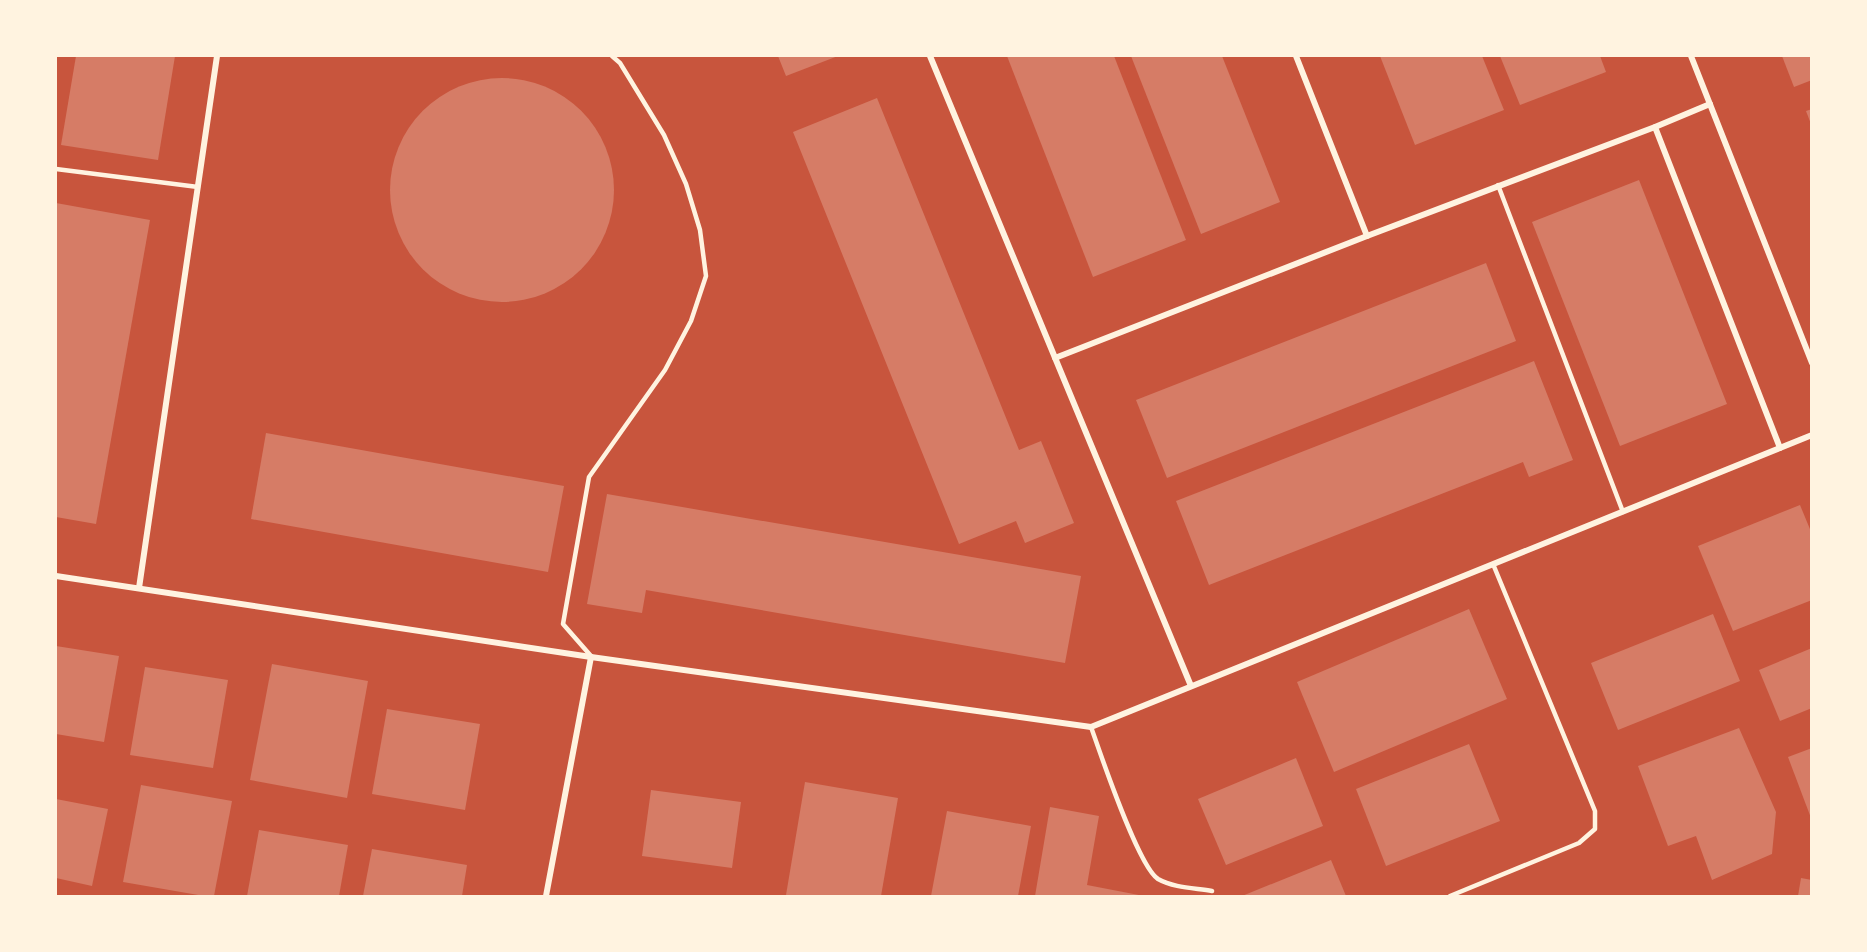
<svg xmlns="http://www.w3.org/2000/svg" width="1867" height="952" viewBox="0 0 1867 952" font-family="'Golos Text',sans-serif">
<rect width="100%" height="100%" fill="#c8553d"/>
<g fill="#d67c66">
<path d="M76 56H175L158 160 61 145Z"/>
<path d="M778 56H838L786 76Z"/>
<path d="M1007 56H1114L1186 240 1093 277Z"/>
<path d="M1131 56H1222L1280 202 1201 234Z"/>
<path d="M1380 56H1482L1504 110 1415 145Z"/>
<path d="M1500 56H1600L1606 72 1520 105Z"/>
<path d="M1782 56H1812V80L1794 87Z"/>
<circle cx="502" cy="190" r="112"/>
<path d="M877 98 1019 450 1041 441 1074 523 1025 543 1016 521 959 544 793 132Z"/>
<path d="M1812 109V124H1811L1806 111Z"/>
<path d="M1639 180 1727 404 1620 446 1532 222Z"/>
<path d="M56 203 150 220 96 524 56 517Z"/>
<path d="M1486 263 1516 341 1167 478 1136 400Z"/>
<path d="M1534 361 1573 460 1529 477 1523 462 1209 585 1176 501Z"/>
<path d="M266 433 564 486 548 572 251 519Z"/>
<path d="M607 494 1081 576 1065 663 646 590 642 613 587 604Z"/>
<path d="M1800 505 1812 534V600L1733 631 1698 546Z"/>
<path d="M1469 609 1507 699 1334 772 1297 682Z"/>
<path d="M1713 614 1740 681 1618 730 1591 663Z"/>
<path d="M56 646 119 656 104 742 56 734Z"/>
<path d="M1812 648V708L1780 721 1759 670Z"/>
<path d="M272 664 368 681 347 798 250 780Z"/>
<path d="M145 667 228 680 213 768 130 755Z"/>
<path d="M387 709 480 724 465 810 372 794Z"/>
<path d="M1739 728 1776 812 1772 854 1712 880 1696 836 1668 846 1638 766Z"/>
<path d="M1469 744 1500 821 1386 866 1356 789Z"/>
<path d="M1812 748V818H1811L1788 757Z"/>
<path d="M1296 758 1323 826 1226 865 1198 799Z"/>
<path d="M805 782 898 798 881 896H796L786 895Z"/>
<path d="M141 785 232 801 214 896H204L123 882Z"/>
<path d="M651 790 741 802 732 868 642 856Z"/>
<path d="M56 799 108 809 92 886 56 878Z"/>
<path d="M1050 807 1099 816 1087 885 1144 896H1035Z"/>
<path d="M947 811 1031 826 1018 896H931Z"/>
<path d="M259 830 348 845 339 896H247Z"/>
<path d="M372 849 467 865 462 896H363Z"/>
<path d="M1331 860 1346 896H1242Z"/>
<path d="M1801 878 1812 880V896H1798Z"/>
</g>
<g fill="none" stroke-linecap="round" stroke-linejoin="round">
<g stroke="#fff3e0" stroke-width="4.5">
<path d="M56 169 198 187"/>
<path d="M1498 185 1623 512"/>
<path d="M591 656 563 624 589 477 665 370 691 321 706 276 700 230 686 184 664 135 620 63 612 56"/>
<path d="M1091 727C1101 755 1138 866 1158 879 1174 888 1195 888 1212 891"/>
<path d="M1450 896 1579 843 1595 829V811L1493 564"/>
</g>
<g stroke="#fff3e0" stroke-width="6">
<path d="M930 56 1191 686"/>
<path d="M1296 56 1367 236"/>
<path d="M1691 56 1812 363"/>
<path d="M1655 127 1780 448"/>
<path d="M1055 358 1367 236 1655 127 1710 104"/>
<path d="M56 576 591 657 1091 727 1812 435"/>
<path d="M139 588 217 56"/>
<path d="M546 896 591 657"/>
</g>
</g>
<rect width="1867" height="952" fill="none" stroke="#fff3e0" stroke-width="114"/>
</svg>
